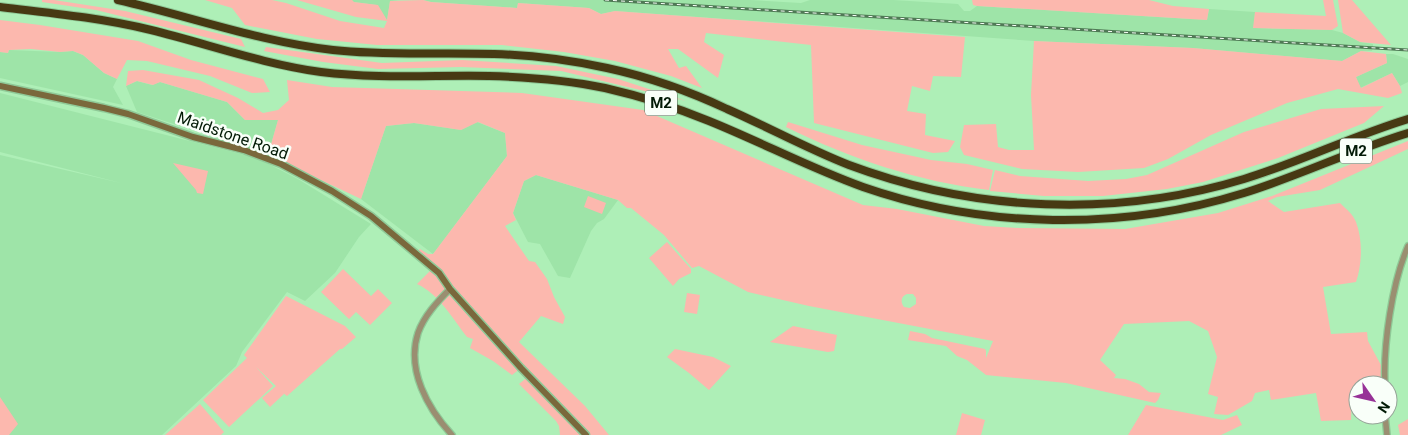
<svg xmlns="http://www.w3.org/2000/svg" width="1408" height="435" viewBox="0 0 1408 435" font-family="Roboto,sans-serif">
<rect width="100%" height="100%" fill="#aeefb7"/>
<g fill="#9ee4a8">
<path d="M352 0H399L390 1 387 21 377 5 353 2Z"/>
<path d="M423 0H750L801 3 810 0H893L958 4 964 11H970L977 6 1207 20 1209 9 1255 12 1254 28 1332 30 1343 33 1360 42 1373 44V48L1372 51H1361L1342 61 1193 48 1034 41 615 11 601 14 589 8 518 3 517 8 431 2Z"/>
<path d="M9 50 60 52 73 51 83 55 104 73 117 79 113 87 123 105 0 78V52L8 53Z"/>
<path d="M1386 54H1393L1408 59V82L1400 86 1392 73 1360 88 1356 77 1387 63Z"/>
<path d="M137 81 152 85 160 82 227 102 245 120H278L268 155 137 112 126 86Z"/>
<path d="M0 93 257 158 298 179 371 224 359 237 335 273 305 301 287 292 242 352 236 366 162 435H0V155L121 183 0 152Z"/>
<path d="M477 122 505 133 507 156 433 254 361 199 386 126 414 123 461 130Z"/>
<path d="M536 175 618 200 604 219 597 223 591 231 570 278 558 276 540 244 528 242 513 213 524 181Z"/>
</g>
<g fill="#fcb8ae" fill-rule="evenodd">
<path d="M42 0H54L125 11 241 39 245 47 96 10 42 2Z"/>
<path d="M205 0H272L286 3 340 21 384 28 387 21 356 17 297 0H352L354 2 378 5 387 20 390 1 423 0 431 2 517 8 518 3 589 8 601 14 615 11 965 37 961 77 933 76 930 91 912 86 907 111 926 114 925 135 955 141 948 152 933 153 814 123 811 45 706 33 704 42 724 55 718 78 678 49H668L679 68 686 66 702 88 671 76 615 61 564 52 502 45H377L317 39 245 25 232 8Z"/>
<path d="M972 0H1149L1173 6 1209 9 1207 20 977 6 973 5Z"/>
<path d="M1323 0H1333L1338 26 1332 30 1253 28 1255 12 1326 16Z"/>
<path d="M1338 0H1352L1391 45 1360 42 1343 33Z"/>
<path d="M0 20 40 25 138 41 191 60 263 79 270 92 252 93 210 76 147 61 127 60 117 79 104 73 83 55 73 51 60 52 31 49 9 50 8 53 0 52Z"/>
<path d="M1034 41 1193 48 1342 61 1361 51 1386 54 1387 63 1356 77 1361 88 1392 73 1400 86 1402 93 1388 98 1338 89 1287 103 1211 135 1168 159 1144 168 1078 172 1022 169 964 155 960 147 964 125 996 124 998 147 1009 150H1034L1031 95Z"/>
<path d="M266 47 382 63 462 60 556 66 618 79 686 101 561 71 461 67 378 69 323 62 264 51Z"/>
<path d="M143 70 199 80 238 98 263 113 278 110 289 100 287 80 332 87 522 93 643 110 863 205 897 209 984 226 1019 228 1125 229 1218 213 1272 196 1408 141V149L1320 190 1277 197 1268 201 1284 212 1340 203C1346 209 1353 214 1356 222 1363 240 1362 265 1356 282L1323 287 1331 334 1367 332 1368 341 1382 367 1381 385H1358V394L1352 395 1351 420 1321 421 1316 393 1271 400 1269 390 1255 393 1252 401 1228 415 1214 414 1218 397 1208 394 1217 357 1208 331 1189 321 1124 324 1100 360 1116 375 1114 378 1125 379 1139 384 1149 392 1161 393 1158 400 1155 403 1066 383 986 375 967 360 957 356 946 346 908 340 910 331 925 334 932 338 985 349 986 351V358L993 341 809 306 748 292 699 266 692 268 664 235 631 208H627L618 200 536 175 524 181 513 213 516 220 505 226 529 261 535 262 547 279 554 297 565 317 563 324 541 316 519 342 585 406 609 435H560L559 426 556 421 519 384 529 376 521 368 512 375 493 361 470 348 473 339 467 337C453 319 439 294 417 284L433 268 416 253 420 249 428 254H433L507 156 505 133 478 122 461 130 414 123 386 126 361 199 268 155 278 120H245L227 102 160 82 153 85 137 81 126 86 128 71ZM907 294H913L916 298V304L910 308 904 307C900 302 901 296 907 294Z"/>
<path d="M1384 106 1364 123 1278 158 1203 182 1167 189 1103 196H1044L990 191 995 170 1020 176 1088 181 1126 179 1147 175 1244 132 1321 109Z"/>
<path d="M788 122 862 145 931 160 967 164 993 170 989 190C919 182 849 158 786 127Z"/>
<path d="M173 163 208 171 203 194 197 193 196 190Z"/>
<path d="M588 196 606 203 602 214 584 207Z"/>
<path d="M667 242 691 269V273L679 279 673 286 649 258Z"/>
<path d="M343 269 371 296 378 289 392 303 370 325 356 312 349 319 321 292Z"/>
<path d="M687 293 700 295 697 314 684 312Z"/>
<path d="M286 296 345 326 356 337 342 349H340L287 396 283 393 284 394 270 407 262 398 276 386 256 367 273 386 229 427 203 400 247 358 244 355Z"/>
<path d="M793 326 837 335 834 351 828 352 770 342Z"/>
<path d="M675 349 713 357 731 366 709 390 689 373 667 357Z"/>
<path d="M0 397 18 424 9 435H0Z"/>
<path d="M200 404 224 432 221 435H165Z"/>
<path d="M1146 405 1223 420 1237 415 1242 425 1221 435H1128Z"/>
<path d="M962 413 985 420 981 435H956Z"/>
<path d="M1408 419V435H1400L1398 425Z"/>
</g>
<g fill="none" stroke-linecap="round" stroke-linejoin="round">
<g stroke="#8fc997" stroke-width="8">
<g id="tertiary">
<path d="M450 289C437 302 424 316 418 333 406 370 428 409 452 435"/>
<path d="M1385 385C1383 345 1392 283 1408 246"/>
<path d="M1385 415 1387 435"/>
</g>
</g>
<g stroke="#8fc997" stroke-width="9">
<path id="secondary" d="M0 86 104 108 128 114 193 137 244 150 281 164 332 191 371 216 439 273 450 289 521 368 586 435"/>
</g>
<g stroke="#8fc997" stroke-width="10">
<g id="motorway">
<path d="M118 0C190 16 260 42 333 50 387 56 440 52 494 54 532 55 570 60 607 68 649 77 689 91 727 109 768 127 808 149 849 165 975 212 1116 218 1244 179 1300 162 1352 136 1408 119"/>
<path d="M0 7C51 13 102 18 151 30 208 44 263 64 321 72 377 79 433 75 489 76 528 77 567 80 605 88 640 96 675 107 709 121 761 142 810 168 863 187 984 229 1122 231 1244 193 1299 176 1352 150 1408 133"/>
</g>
</g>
<use href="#tertiary" stroke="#9a8e71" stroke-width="5.5"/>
<use href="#secondary" stroke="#7a683c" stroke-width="6"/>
<use href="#motorway" stroke="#473913" stroke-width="8"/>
<g stroke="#4f7955" stroke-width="3">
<path id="rail" d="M605 0 1408 50"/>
</g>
<use href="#rail" stroke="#f9fff9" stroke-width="1" stroke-dasharray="4" stroke-linecap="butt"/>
</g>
<g text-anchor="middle" stroke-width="5" stroke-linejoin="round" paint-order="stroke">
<g fill="#f9fff9" stroke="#4c5f4f" stroke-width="1">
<rect x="645" y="90.5" width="32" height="25" rx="4"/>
<rect x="1340" y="138.5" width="32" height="25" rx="4"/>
</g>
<g font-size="15" font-weight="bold" fill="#021a06">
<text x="661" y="108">M2</text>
<text x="1356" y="156">M2</text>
</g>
<g font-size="16" fill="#021a06" stroke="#f9fff9">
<text transform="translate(233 135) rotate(19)" y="6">Maidstone Road</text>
</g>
</g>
<g transform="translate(1373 400) rotate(124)"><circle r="24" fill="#f9fff9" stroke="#96a398"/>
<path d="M0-4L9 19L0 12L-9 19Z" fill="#973297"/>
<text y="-8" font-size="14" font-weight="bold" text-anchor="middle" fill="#021a06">N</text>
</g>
</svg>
